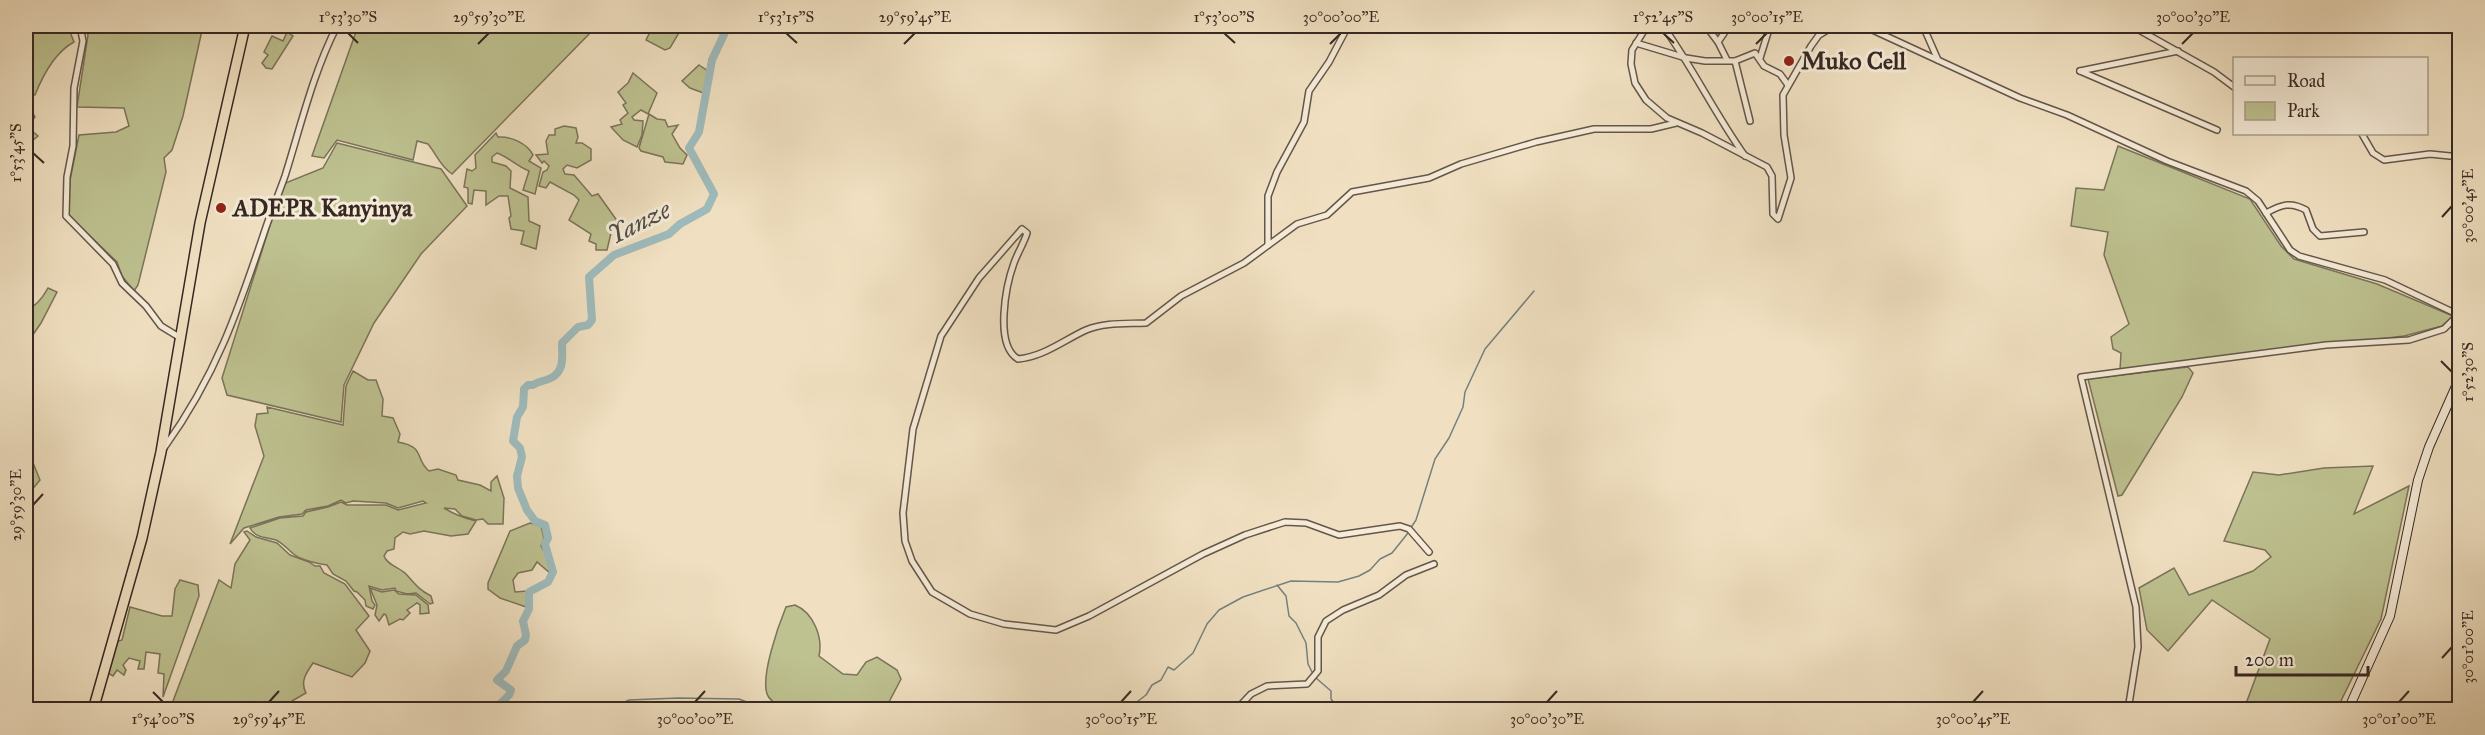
<svg xmlns="http://www.w3.org/2000/svg" width="2485" height="735" viewBox="0 0 2485 735" font-family="'IM FELL Great Primer',serif">
<rect width="100%" height="100%" fill="#f0e0c1"/>
<filter id="stains"><feTurbulence type="fractalNoise" baseFrequency=".00333" numOctaves="4"/><feColorMatrix values="0 0 0 0 .2 0 0 0 0 .09 0 0 0 0 .02 0 0 0 .5 -.17"/></filter>
<radialGradient id="worn" r=".72"><stop offset=".6" stop-color="#630" stop-opacity="0"/><stop offset="1" stop-color="#630" stop-opacity=".3"/></radialGradient>
<g fill="#bec190" stroke="#7a745a" stroke-width="1.5">
<path d="M26 26H65L68 27 74 42C55 52 43 75 35 95L26 94V57L30 53 26 46Z"/>
<path d="M84 26H203L183 116 172 150 164 158 166 172 138 285 134 291 122 276 117 262 68 215 70 180 79 135 116 132 129 126 124 108 77 107 88 35Z"/>
<path d="M358 26H584L591 32 452 174C440 166 437 155 428 144L417 141 413 160 337 140 324 158 312 156Z"/>
<path d="M649 26H683L670 48 665 50 646 40 652 28Z"/>
<path d="M287 32 293 36 272 69 266 68 262 63 268 55 264 52 272 36 283 41Z"/>
<path d="M699 65 708 71 706 94 690 88 682 81Z"/>
<path d="M633 73 657 93 648 114 641 110 632 117 634 120 643 121 642 135 637 147 623 140 611 127 622 124 620 120 628 113 623 105 626 103 618 92 628 83Z"/>
<path d="M26 101 35 117 32 121 31 130 38 136 26 146Z"/>
<path d="M649 114 657 119 665 120 668 127 678 125 672 134 680 148 687 155 683 164 665 162 663 157 641 151 639 148Z"/>
<path d="M564 126 576 128 578 137 576 143H582L591 149V160L577 168 567 165 563 169 565 174 574 175 592 196 598 194 618 222H622L611 233 607 250H596V244L589 241 591 234 569 220 579 200 574 195 550 182 546 188 539 186 543 172 547 170 549 166 544 161 542 163 536 155 548 154 546 141 549 135H555V129Z"/>
<path d="M496 133 498 137C510 136 527 143 533 155L529 161 541 168 535 194 523 190 529 171C516 166 507 156 497 153L492 157V162L506 166 511 171 510 188 528 197 529 221 540 226 536 249 521 244 524 231 511 229 509 218 511 216 508 196H499L486 205V191L474 190 472 204 468 203V188L464 187 467 169 472 171 476 168 475 155Z"/>
<path d="M337 143 441 169 467 206 421 254 374 323 344 385 341 422 227 395 222 378 283 184 323 168Z"/>
<path d="M2118 146 2250 199 2281 246 2294 259 2377 284 2453 316 2442 326 2404 336 2120 370 2121 353 2113 349 2111 337 2129 324 2104 255 2108 232 2071 226 2076 188 2104 190Z"/>
<path d="M48 288 57 292 41 323 26 345V310C36 307 43 297 48 288Z"/>
<path d="M2188 367 2193 373 2182 397 2122 495 2118 496 2088 379Z"/>
<path d="M353 371 368 380H376L383 399 382 416 393 418 400 434 398 442C426 447 414 458 429 471L438 469 456 475 458 480 480 485 491 491V482L497 476 504 498 503 524H488L483 519 476 520 462 516 455 509 444 508C452 513 464 518 476 521L468 534 451 536 424 531 410 534 403 532 395 538 394 549 387 551 384 556C387 565 399 567 406 574 414 583 419 590 431 596L433 603 430 604 416 593 407 594 396 591 395 588 382 590 369 586 372 601 375 605 373 609 366 606 365 600 357 592 354 591 346 581 333 574 327 565C318 564 302 560 295 555 289 551 283 543 276 540 266 537 255 538 250 528L280 518 303 516 306 512 328 507 341 502 347 505H386L398 510 426 503 423 501 398 508 386 503 353 501 346 503 341 500 328 506 306 510 302 514 279 517 244 528 230 544 264 456 255 426 257 414 268 413 267 407 343 425 346 386Z"/>
<path d="M26 450 29 453 40 480 26 497Z"/>
<path d="M2373 466 2354 514 2409 486 2381 619 2337 709H2244L2270 639 2212 600 2168 651 2147 630 2139 588 2174 568 2189 595 2253 571 2271 557 2265 550 2224 541 2253 472 2279 475 2324 468Z"/>
<path d="M530 523 541 526 544 538 541 546 547 557 550 573 537 562 532 570 518 573 513 580 515 592 527 591 526 607 500 598 488 589V583L510 531Z"/>
<path d="M247 531 256 537 277 543 290 555 309 562 315 566H320L324 573 345 584 369 616 356 630 370 651 365 663 352 677 313 663C306 673 300 682 306 693L292 701V709H170L219 580 231 588 235 564 250 540 244 532Z"/>
<path d="M180 580 198 585 199 596 163 697 164 674 158 673 160 654 146 652 144 669H138L140 661 129 658 123 665 126 670 124 675 117 670 113 676 106 672 116 642 122 640 130 607 162 616H172L175 589Z"/>
<path d="M370 588 382 592 394 590 399 594 416 595 428 605 429 613 420 614V605L417 603 407 610 410 613 403 620 400 619 389 625 386 615 384 614 379 621 375 615 377 605Z"/>
<path d="M795 605C814 613 823 638 819 656L843 674 857 675 866 662 877 657 897 670 901 679 889 702 891 709H781C777 705 771 701 768 696 759 679 779 624 786 607Z"/>
</g>
<g fill="none" stroke-linecap="round" stroke-linejoin="round">
<g stroke="#74807f" stroke-width="1.5">
<path d="M1410 529 1416 520 1435 459 1449 438 1463 407 1465 392 1485 349 1534 291"/>
<path d="M1277 585 1286 596 1289 616 1296 623 1306 643 1308 664 1312 672"/>
<path d="M1316 678 1331 691V699L1340 710"/>
<path d="M608 710 629 700 678 698 739 699 752 704 757 710"/>
<path d="M1115 710 1129 708 1146 695 1152 685 1161 680 1168 667 1174 670 1193 653 1207 624 1219 610 1243 597 1291 581 1338 582 1359 576 1370 570 1380 559 1392 553 1408 533"/>
</g>
<path stroke="#9ebbbc" stroke-width="8" d="M494 710 509 695 511 690 497 680 506 671 517 646 525 640 526 635 523 621 529 609V592L548 582 553 572 545 544 548 538 545 525 535 521 527 510 518 488 517 476 522 457 520 448 513 441 517 417 523 407 524 389 528 385H533C539 381 545 381 551 378 565 371 562 356 562 343L578 327 588 325 592 320 589 277 614 255 669 234 680 224 707 209 714 194 689 148 699 132 712 60 728 26"/>
<g stroke="#64564a" stroke-width="8">
<g id="street">
<path d="M80 26 83 41 74 88 73 146 67 177 66 216 113 264 122 283 146 306 161 326 179 337"/>
<path d="M1647 26 1632 50 1631 64 1635 83 1646 100 1667 118 1702 133 1767 167 1772 176 1773 214 1778 219 1791 178 1784 135 1783 95 1811 46 1819 35 1834 26"/>
<path d="M1663 26C1693 68 1715 114 1745 156"/>
<path d="M1706 26 1718 42"/>
<path d="M1864 26 2020 98 2067 115 2167 161 2246 191 2258 201 2290 250 2299 256 2385 280 2459 315"/>
<path d="M1923 26 1938 60"/>
<path d="M2132 26 2214 72 2234 87"/>
<path d="M1636 43 1686 58 1705 61H1735L1755 53 1764 66 1780 74 1788 85"/>
<path d="M1760 58 1770 26"/>
<path d="M1727 60 1718 42 1729 26"/>
<path d="M1735 61 1750 121"/>
<path d="M2080 71 2217 130"/>
<path d="M2080 71 2178 51"/>
<path d="M2362 134 2373 153 2384 160 2430 154 2460 157"/>
<path d="M2266 213C2281 205 2290 201 2306 210L2313 229 2320 236 2364 232"/>
<path d="M1268 245V196L1277 172 1304 122 1309 91 1329 62 1348 26"/>
<path d="M164 448C216 376 238 311 266 227 272 210 279 193 285 176 301 125 313 73 337 26"/>
<path d="M1429 552 1409 529 1400 526 1339 535 1306 523 1285 522 1245 535 1203 554 1089 616 1056 630 1004 624 970 614 932 592 912 561 905 541 903 513 913 429 941 336 979 278 1022 229 1027 233C1024 243 1018 252 1014 263 1006 285 994 345 1018 359 1043 357 1064 340 1086 330 1105 322 1127 324 1146 323L1181 296 1244 263 1297 224 1327 215 1352 192 1429 178 1461 164 1536 142 1594 129H1651L1676 123"/>
<path d="M1236 710 1251 694 1267 686 1307 684 1318 671V637L1326 621 1343 610 1379 595 1406 575 1434 564"/>
<path d="M2128 710 2138 647 2136 607 2081 377 2326 345 2409 340 2444 329 2460 313"/>
</g>
</g>
<g stroke="#352823" stroke-width="10">
<path id="secondary" d="M2348 710 2390 616 2418 480 2429 447 2460 377"/>
</g>
<g stroke="#352823" stroke-width="12">
<path id="highway" d="M93 710 142 538 161 452 200 223 245 26"/>
</g>
<use href="#street" stroke="#f5ebd7" stroke-width="5"/>
<use href="#secondary" stroke="#f5ebd7" stroke-width="8"/>
<use href="#highway" stroke="#f0e0c1" stroke-width="9"/>
</g>
<path fill="none" stroke="#352823" stroke-width="2" d="M348 33 358 43M786 33 797 43M1224 33 1235 43M1663 33 1674 43M478 44 489 33M904 44 915 33M1330 44 1341 33M1756 44 1767 33M2182 44 2193 33M33 153 44 163M2442 217 2452 206M2441 361 2452 372M33 505 43 494M2442 658 2452 647M153 692 163 702M269 702 279 691M695 702 705 691M1121 702 1131 691M1547 702 1557 691M1973 702 1983 691M2399 702 2409 691"/>
<g fill="#8f2418" stroke="#f5ebd7" stroke-width="2">
<circle cx="1789" cy="61" r="6"/>
<circle cx="221" cy="208" r="6"/>
</g>
<g text-anchor="middle" stroke-width="6" stroke-linejoin="round" paint-order="stroke">
<g font-size="24" font-weight="bold" fill="#352823" stroke="#f5ebd7" text-anchor="start">
<text x="1801" y="69">Muko Cell</text>
<text x="233" y="216">ADEPR Kanyinya</text>
</g>
<g font-size="26" font-style="italic" fill="#4f4d49" stroke="#f5ebd7">
<text transform="translate(639 222) rotate(-26)" y="9">Yanze</text>
</g>
</g>
<rect width="2485" height="735" fill="none" stroke="#f0e0c1" stroke-width="66"/>
<rect x="2233" y="57" width="195" height="78" fill="#f5ebd7" stroke="#a89d8f" stroke-width="1.5"/>
<rect x="2245" y="76" width="30" height="9" fill="#f5ebd7" stroke="#a89d8f" stroke-width="1.5"/>
<text x="2287" y="87" font-size="18" fill="#352823">Road</text>
<rect x="2245" y="102" width="30" height="18" fill="#bec190" stroke="#a89d8f" stroke-width="1.5"/>
<text x="2287" y="117" font-size="18" fill="#352823">Park</text>
<path d="M2236 666v9h132v-9" fill="none" stroke="#352823" stroke-width="3"/>
<text x="2245" y="666" font-size="18" fill="#352823" stroke="#f5ebd7" stroke-width="4.5" paint-order="stroke">200 m</text>
<rect x="33" y="33" width="2419" height="669" fill="none" stroke="#352823" stroke-width="2"/>
<g font-size="15" text-anchor="middle" fill="#352823">
<text x="348" y="22">1°53'30"S</text>
<text x="489" y="22">29°59'30"E</text>
<text x="786" y="22">1°53'15"S</text>
<text x="915" y="22">29°59'45"E</text>
<text x="1224" y="22">1°53'00"S</text>
<text x="1341" y="22">30°00'00"E</text>
<text x="1663" y="22">1°52'45"S</text>
<text x="1767" y="22">30°00'15"E</text>
<text x="2193" y="22">30°00'30"E</text>
<text transform="translate(16 153) rotate(-90)" y="5">1°53'45"S</text>
<text transform="translate(2468 206) rotate(-90)" y="5">30°00'45"E</text>
<text transform="translate(2468 372) rotate(-90)" y="5">1°52'30"S</text>
<text transform="translate(16 505) rotate(-90)" y="5">29°59'30"E</text>
<text transform="translate(2468 647) rotate(-90)" y="5">30°01'00"E</text>
<text x="163" y="724">1°54'00"S</text>
<text x="269" y="724">29°59'45"E</text>
<text x="695" y="724">30°00'00"E</text>
<text x="1121" y="724">30°00'15"E</text>
<text x="1547" y="724">30°00'30"E</text>
<text x="1973" y="724">30°00'45"E</text>
<text x="2399" y="724">30°01'00"E</text>
</g>
<rect width="100%" height="100%" filter="url(#stains)"/>
<rect width="100%" height="100%" fill="url(#worn)"/>
</svg>
